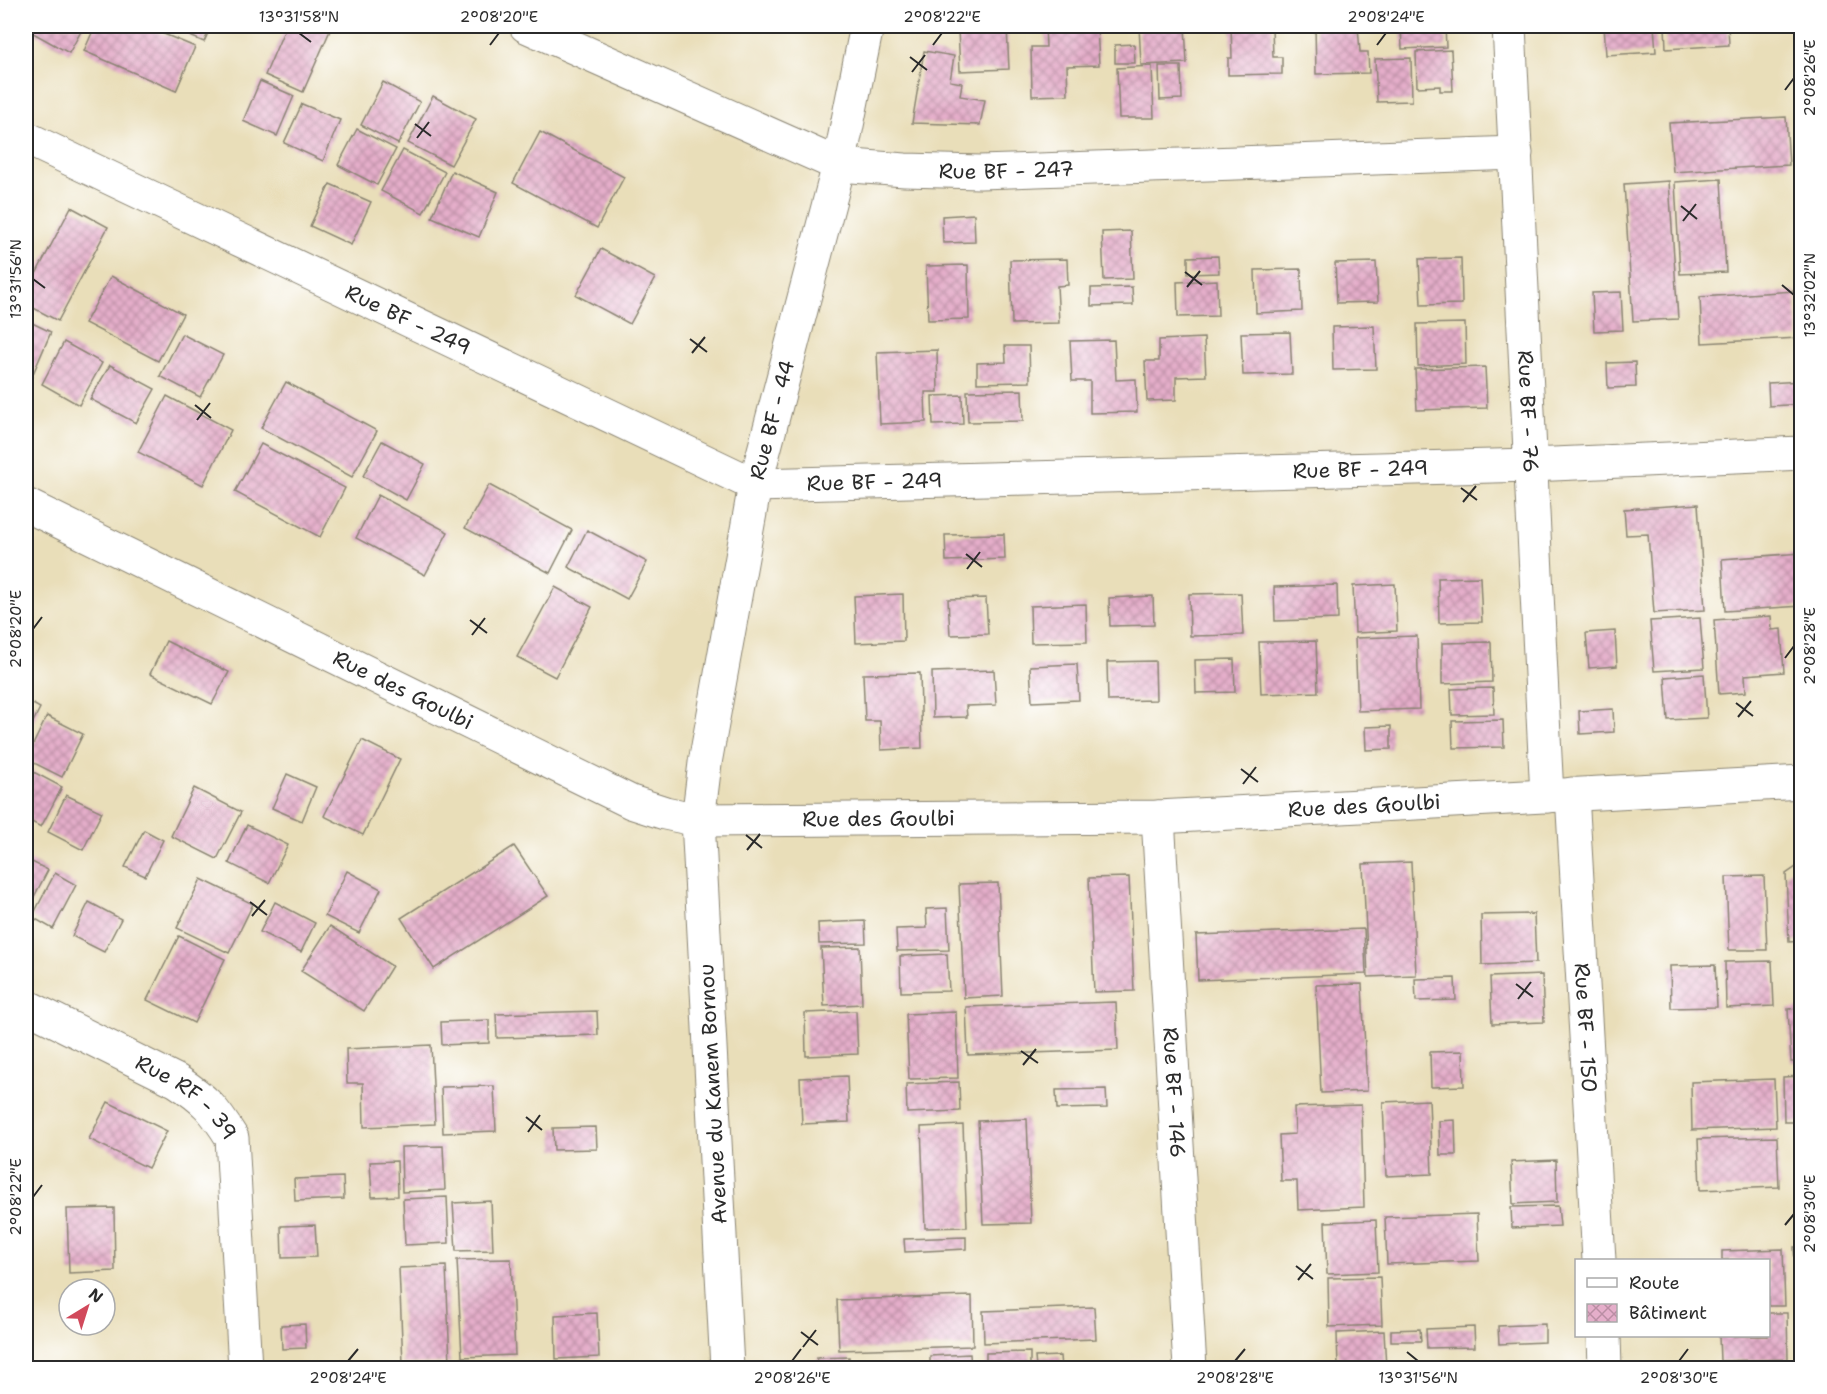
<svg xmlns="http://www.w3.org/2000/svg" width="1827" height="1394" viewBox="0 0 1827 1394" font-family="'Shantell Sans',sans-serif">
<defs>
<pattern id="building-cross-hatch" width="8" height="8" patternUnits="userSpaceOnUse" patternTransform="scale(1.5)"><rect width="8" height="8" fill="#e5aeca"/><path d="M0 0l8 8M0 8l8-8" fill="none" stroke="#ba8ea4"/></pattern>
</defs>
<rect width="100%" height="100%" fill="#fff"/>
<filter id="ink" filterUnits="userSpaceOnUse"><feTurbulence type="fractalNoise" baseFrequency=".0167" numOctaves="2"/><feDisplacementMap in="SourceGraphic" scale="12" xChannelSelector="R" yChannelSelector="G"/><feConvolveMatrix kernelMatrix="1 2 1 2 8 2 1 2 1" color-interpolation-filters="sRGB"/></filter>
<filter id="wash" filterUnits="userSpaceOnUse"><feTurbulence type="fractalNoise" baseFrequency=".008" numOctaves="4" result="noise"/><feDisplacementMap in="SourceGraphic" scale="24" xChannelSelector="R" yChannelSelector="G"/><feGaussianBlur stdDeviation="1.35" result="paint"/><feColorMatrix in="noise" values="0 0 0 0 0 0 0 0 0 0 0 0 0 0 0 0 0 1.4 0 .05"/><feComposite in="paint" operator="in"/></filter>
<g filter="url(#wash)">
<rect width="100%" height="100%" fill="#e9deb9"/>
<g id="blocks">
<g fill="url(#building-cross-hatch)">
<path d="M26 26H84L69 53 26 29Z"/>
<path d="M95 26H145L195 47 176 91 84 51Z"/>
<path d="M167 26H211L204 42Z"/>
<path d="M286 26H332L303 92 265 75Z"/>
<path d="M1045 26H1097L1099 65 1067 66 1068 95 1032 96 1031 47H1046Z"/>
<path d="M1139 26H1185L1187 63 1141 65Z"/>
<path d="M1231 26H1272L1273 57H1282V74L1228 75V58H1232Z"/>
<path d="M1315 26H1358L1360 52H1368L1369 73 1316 74Z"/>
<path d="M1401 26H1445L1446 47 1402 49Z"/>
<path d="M1604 26H1654L1656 52 1606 55Z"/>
<path d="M1665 26H1728L1729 45 1666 49Z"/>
<path d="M1007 27 1009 69 960 71 958 29Z"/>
<path d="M1134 44 1135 63H1115V45Z"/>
<path d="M1451 50 1453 91H1440V86L1417 87 1416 52Z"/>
<path d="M924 51 954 56 950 81 962 83 960 96 985 100 980 125 912 123Z"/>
<path d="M1411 58 1412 101 1377 102 1375 59Z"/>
<path d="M1152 66 1154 118H1119L1117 68Z"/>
<path d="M1159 66H1181L1182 99 1160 100Z"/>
<path d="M260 81 294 96 277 136 243 121Z"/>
<path d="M383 82 420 102 398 144 361 125Z"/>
<path d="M433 96 476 119 451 165 408 143Z"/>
<path d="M302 104 340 120 323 161 284 143Z"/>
<path d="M1786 117 1789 165 1673 172 1669 123Z"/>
<path d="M357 129 396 149 377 185 338 165Z"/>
<path d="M540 132 624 177 597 228 513 183Z"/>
<path d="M403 150 445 172 423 213 381 191Z"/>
<path d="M452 171 498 192 479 237 432 217Z"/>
<path d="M1721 179 1726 272 1680 274 1675 182Z"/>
<path d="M1669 181 1678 319 1633 321 1624 184Z"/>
<path d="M330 184 371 202 351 245 310 226Z"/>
<path d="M71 207 108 227 58 321 26 304V293Z"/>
<path d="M974 214 975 242 943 243 942 216Z"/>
<path d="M1131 231 1133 279 1104 280 1102 232Z"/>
<path d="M601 249 655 278 630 324 576 295Z"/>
<path d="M1218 256 1219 273 1188 274V257Z"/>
<path d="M1461 258 1462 304 1421 305 1419 259Z"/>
<path d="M1067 259 1068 285 1057 286 1059 323 1012 324 1010 260Z"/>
<path d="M1376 262 1378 302 1337 303 1335 263Z"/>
<path d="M968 265 969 319 928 320 926 266Z"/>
<path d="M1301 269 1302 311 1256 313 1255 270Z"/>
<path d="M111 276 183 314 158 361 85 323Z"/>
<path d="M1217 280 1218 316 1178 317 1177 282Z"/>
<path d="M1132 287 1133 305 1091 306V288Z"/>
<path d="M1795 291 1798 338 1702 343 1700 297Z"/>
<path d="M1621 292 1623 330 1594 331 1592 293Z"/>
<path d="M26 320 51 332 26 390Z"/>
<path d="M1465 323 1466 364 1418 366 1417 324Z"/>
<path d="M1374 326 1376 369 1333 370 1332 327Z"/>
<path d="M1290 332 1292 374 1243 375 1241 333Z"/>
<path d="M182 334 223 355 200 397 160 376Z"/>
<path d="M1204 338 1206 376 1176 377V400L1147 401 1145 361H1159V340Z"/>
<path d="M1114 340 1116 380 1136 379 1137 412 1090 413V381H1072L1070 341Z"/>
<path d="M64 342 102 363 79 405 42 384Z"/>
<path d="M1005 346H1029L1030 382 977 383V363L1006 362Z"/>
<path d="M937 350 938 392H925L926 422 880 424 877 352Z"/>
<path d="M1635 362 1636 387 1608 388 1607 363Z"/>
<path d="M110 365 155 389 136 423 90 399Z"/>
<path d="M1485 367 1487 408 1417 410 1415 369Z"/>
<path d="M1802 381V404L1769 406 1768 383Z"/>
<path d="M286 382 377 431 352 477 261 428Z"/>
<path d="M1022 390 1023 421 968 422 967 391Z"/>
<path d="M962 395 963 424 933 425 932 396Z"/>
<path d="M167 396 231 430 203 485 138 452Z"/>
<path d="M382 441 425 464 406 500 363 476Z"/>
<path d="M261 444 345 488 320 537 235 492Z"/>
<path d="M489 485 572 530 550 573 465 528Z"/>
<path d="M378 495 448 532 425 575 356 538Z"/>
<path d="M1698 504 1705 610 1654 613 1648 534 1626 535 1624 509Z"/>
<path d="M587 530 647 562 627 599 568 567Z"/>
<path d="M1004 534 1005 559 946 561 945 535Z"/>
<path d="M1802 553V606L1725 611 1722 559Z"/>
<path d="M1480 577 1482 622 1439 623 1438 578Z"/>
<path d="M1395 584 1397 631 1355 633 1353 586Z"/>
<path d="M1337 585 1338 619 1275 621 1274 587Z"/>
<path d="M555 587 592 607 555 677 517 657Z"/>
<path d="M1241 593 1243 635 1190 636 1189 594Z"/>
<path d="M903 594 904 641 856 643 854 596Z"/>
<path d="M1153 596 1154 625 1110 626 1109 598Z"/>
<path d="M986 598 988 634 950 635 948 599Z"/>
<path d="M1086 604 1087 642 1031 643 1030 606Z"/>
<path d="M1771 616 1772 630 1781 629 1784 672 1745 675 1746 692 1719 694 1714 620Z"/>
<path d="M1700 618 1704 668 1654 671 1650 621Z"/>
<path d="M1615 631 1617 666 1589 668 1586 633Z"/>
<path d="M1417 636 1419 709 1358 711 1355 638Z"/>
<path d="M166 641 229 672 212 704 150 674Z"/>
<path d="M1316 641 1318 692 1261 694 1259 642Z"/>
<path d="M1491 642 1492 682 1442 684V643Z"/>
<path d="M1234 659 1235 692 1196 693 1195 660Z"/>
<path d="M1155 661 1156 700 1108 701 1107 662Z"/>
<path d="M1077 664 1079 700 1032 702 1030 666Z"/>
<path d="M994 670 996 705 966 706 967 717 933 718 932 672Z"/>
<path d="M920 673 922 748 881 750 880 721H865L863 674Z"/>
<path d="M1704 674 1707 718 1668 720 1665 677Z"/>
<path d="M1493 688 1494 714 1452 715 1451 689Z"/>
<path d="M26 700 40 708 26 736Z"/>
<path d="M1613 709 1614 732 1580 734 1579 711Z"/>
<path d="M47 716 83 734 62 777 26 759Z"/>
<path d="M1503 720 1504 747 1453 748 1452 721Z"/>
<path d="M1391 726V749L1366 750 1365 727Z"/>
<path d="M362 740 400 759 363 835 324 816Z"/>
<path d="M26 768 62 787 41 827 26 819Z"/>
<path d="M287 774 316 787 302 821 272 808Z"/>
<path d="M194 788 241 812 217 859 171 836Z"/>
<path d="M66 795 102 812 83 850 48 832Z"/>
<path d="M247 825 288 845 269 883 229 863Z"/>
<path d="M144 830 163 840 145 876 125 867Z"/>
<path d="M514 846 548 896 434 969 401 918Z"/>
<path d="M28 860 48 870 26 912V864Z"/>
<path d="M1411 862 1416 975 1368 977 1363 864Z"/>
<path d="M1802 863V941L1789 942 1786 874Z"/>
<path d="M347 871 381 889 359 933 325 916Z"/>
<path d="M55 873 76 885 53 929 32 917Z"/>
<path d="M1764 876 1767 950H1729L1726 877Z"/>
<path d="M1129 877 1134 991 1094 992 1089 878Z"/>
<path d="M201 879 253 904 229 953 177 928Z"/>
<path d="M998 883 1003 996 964 998 959 884Z"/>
<path d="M89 902 121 919 104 952 72 936Z"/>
<path d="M275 902 315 923 301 952 260 932Z"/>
<path d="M947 908 949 950 897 951 896 929 927 928 926 909Z"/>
<path d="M1534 914 1536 963 1482 965 1481 915Z"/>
<path d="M865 921 866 943 819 944 818 923Z"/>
<path d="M330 926 392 966 364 1011 301 971Z"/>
<path d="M1364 929 1366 974 1198 980 1196 935Z"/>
<path d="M179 936 225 959 194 1023 147 1000Z"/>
<path d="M860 947 862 1004 824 1006 821 948Z"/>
<path d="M947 954 949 991 901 992 900 956Z"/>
<path d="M1772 961 1774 1006 1726 1008 1725 962Z"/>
<path d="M1715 965 1717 1007 1671 1008 1670 966Z"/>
<path d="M1542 975 1544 1022 1492 1024 1490 977Z"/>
<path d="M1455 978 1456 1000 1416 1001 1415 979Z"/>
<path d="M1362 984 1367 1091 1321 1093 1316 985Z"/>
<path d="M1116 1002 1118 1050 968 1055 966 1007Z"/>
<path d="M1802 1008V1062H1791L1788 1009Z"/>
<path d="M597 1011 598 1035 497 1038 496 1014Z"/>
<path d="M856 1011 858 1054 806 1056 805 1013Z"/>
<path d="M956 1012 958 1078 909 1079 906 1014Z"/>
<path d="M489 1020V1043L442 1045 441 1022Z"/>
<path d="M431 1045 435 1124 364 1127 363 1083H347L346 1049Z"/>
<path d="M1463 1051 1464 1086 1431 1087 1430 1052Z"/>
<path d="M847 1076 849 1122 802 1124 800 1078Z"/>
<path d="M1802 1076V1122H1784L1783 1077Z"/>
<path d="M1774 1079 1776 1127 1692 1130 1691 1082Z"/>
<path d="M959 1082 960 1111 907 1113 906 1084Z"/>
<path d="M494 1086 496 1131 443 1133 441 1087Z"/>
<path d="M1106 1089 1107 1108 1057 1109 1056 1090Z"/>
<path d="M1429 1100 1432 1174 1386 1176 1383 1102Z"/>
<path d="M108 1102 167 1131 148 1168 89 1139Z"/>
<path d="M1361 1105 1364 1207 1298 1210 1297 1181H1281L1279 1135 1295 1134 1294 1107Z"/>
<path d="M1027 1119 1031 1223 983 1224 978 1121Z"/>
<path d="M1455 1120 1456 1155H1440L1439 1121Z"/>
<path d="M963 1125 967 1227 925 1228 921 1127Z"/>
<path d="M596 1127 597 1149 554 1150 553 1128Z"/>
<path d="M1777 1137 1779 1187 1700 1190 1698 1139Z"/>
<path d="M443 1146 445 1190 402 1192 401 1147Z"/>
<path d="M1556 1160 1557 1202 1513 1204 1511 1162Z"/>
<path d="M397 1161 398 1196 372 1197 370 1162Z"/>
<path d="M343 1177 344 1199 295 1201 294 1179Z"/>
<path d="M447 1197 449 1243 405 1245 403 1199Z"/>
<path d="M491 1201 493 1250 456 1251 453 1203Z"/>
<path d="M1558 1206 1560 1226 1512 1228 1511 1207Z"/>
<path d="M114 1208 115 1271 69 1273 67 1209Z"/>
<path d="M1477 1214 1479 1261 1387 1264 1385 1217Z"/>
<path d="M1376 1220 1378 1272 1327 1274 1325 1222Z"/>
<path d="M315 1225 317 1257 282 1258 281 1226Z"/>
<path d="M966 1237V1249L905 1252 904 1239Z"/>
<path d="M1794 1247H1802V1299H1797Z"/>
<path d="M1783 1249 1785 1306H1768V1260H1722V1251Z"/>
<path d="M511 1259 515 1355 462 1357 457 1260Z"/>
<path d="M446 1266 450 1363 403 1364 399 1268Z"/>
<path d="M1380 1277 1382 1325 1329 1327 1328 1278Z"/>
<path d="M972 1296 973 1346 839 1350 837 1300Z"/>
<path d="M1094 1307 1096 1339 984 1343 983 1311Z"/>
<path d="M597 1313 599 1357 556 1359 555 1315Z"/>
<path d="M1768 1313H1787L1788 1359 1720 1361 1719 1336H1768Z"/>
<path d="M305 1324 306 1348 282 1349 281 1325Z"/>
<path d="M1545 1324V1342L1499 1344 1498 1326Z"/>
<path d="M1474 1327 1475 1347 1427 1348 1426 1329Z"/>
<path d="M1420 1329 1421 1341H1391V1330Z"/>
<path d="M1384 1331 1386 1368H1338L1337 1333Z"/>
<path d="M1030 1352V1368H986V1353Z"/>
<path d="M970 1354 971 1368H930V1356Z"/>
<path d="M1060 1356 1061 1368H1036L1035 1357Z"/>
<path d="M849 1357 850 1368H817V1358Z"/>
<path d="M1793 1366V1368H1761L1760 1367Z"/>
</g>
</g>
</g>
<g filter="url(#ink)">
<use href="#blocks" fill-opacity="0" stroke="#8a8472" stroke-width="1.5"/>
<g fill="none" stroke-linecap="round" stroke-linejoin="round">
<g stroke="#8a8472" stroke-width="35">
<g id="street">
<path id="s1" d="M526 26 839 165 905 170 980 172 1516 153"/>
<path id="s2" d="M1509 26 1547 796"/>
<path id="s3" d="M26 138 755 485 1531 465 1802 453"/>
<path id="s4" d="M26 505 631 802 665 813 698 820 1158 817 1802 782"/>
<path id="s5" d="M1572 794 1599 1260"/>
<path id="s6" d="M1158 817 1190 1368"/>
<path id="s7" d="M26 1006 177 1081C206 1100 214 1109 232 1138L245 1368"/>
<path d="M1604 1336 1605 1368"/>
<path id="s8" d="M727 1368 698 820 705 763 755 485 839 165 867 26"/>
</g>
</g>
<use href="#street" stroke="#fff" stroke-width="33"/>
</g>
</g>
<path fill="none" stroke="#2b2b2b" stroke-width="2" d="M299 33 311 42M490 45 499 33M933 45 942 33M1377 45 1386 33M910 57 927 70M912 72 925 55M1785 90 1794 78M415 124 431 136M417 138 429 122M1681 206 1697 219M1683 221 1696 204M1185 272 1202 285M33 279 45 288M1782 285 1794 295M1187 287 1200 271M690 339 707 352M692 353 705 337M195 405 211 418M197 420 210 403M1461 488 1477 500M1463 502 1476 486M966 554 982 567M967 569 980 552M470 620 487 633M33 629 42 617M472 635 485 618M1785 658 1794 646M1736 703 1753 716M1738 717 1751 701M1241 769 1258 782M1243 784 1256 767M746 835 762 848M747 850 760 834M250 902 267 915M252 916 265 900M1516 984 1533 997M1518 999 1531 982M1021 1051 1038 1063M1023 1065 1036 1049M526 1117 542 1130M528 1132 540 1115M33 1197 42 1185M1785 1225 1794 1214M1296 1266 1313 1279M1298 1280 1311 1264M801 1332 818 1345M803 1347 816 1330M1407 1352 1418 1361M348 1361 358 1349M792 1361 801 1349M1235 1361 1245 1349M1679 1361 1688 1349"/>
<g text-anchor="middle" stroke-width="5" stroke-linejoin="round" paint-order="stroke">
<g font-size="21" fill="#2b2b2b" stroke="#fff">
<text dy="7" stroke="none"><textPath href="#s1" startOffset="510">Rue BF - 247</textPath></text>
<text dy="7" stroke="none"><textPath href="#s3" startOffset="423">Rue BF - 249</textPath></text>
<text dy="7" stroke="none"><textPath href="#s2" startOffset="386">Rue BF - 76</textPath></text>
<text dy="7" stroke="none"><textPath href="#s8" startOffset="956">Rue BF - 44</textPath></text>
<text dy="7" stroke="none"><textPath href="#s3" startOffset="1413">Rue BF - 249</textPath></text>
<text dy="7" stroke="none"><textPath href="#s3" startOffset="927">Rue BF - 249</textPath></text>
<text dy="7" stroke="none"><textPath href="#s4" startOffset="420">Rue des Goulbi</textPath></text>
<text dy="7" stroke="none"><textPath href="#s4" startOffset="1410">Rue des Goulbi</textPath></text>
<text dy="7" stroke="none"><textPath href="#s4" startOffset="924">Rue des Goulbi</textPath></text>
<text dy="7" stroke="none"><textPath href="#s5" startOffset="234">Rue BF - 150</textPath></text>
<text dy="7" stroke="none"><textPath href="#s6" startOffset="276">Rue BF - 146</textPath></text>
<text transform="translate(713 1094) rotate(-93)" y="7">Avenue du Kanem Bornou</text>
<text dy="7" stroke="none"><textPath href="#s7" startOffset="186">Rue RF - 39</textPath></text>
</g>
</g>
<rect width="1827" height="1394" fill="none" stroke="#fff" stroke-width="66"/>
<rect x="1575" y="1259" width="195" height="78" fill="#ffffff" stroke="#aaaaaa" stroke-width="1.5"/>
<rect x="1587" y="1278" width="30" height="9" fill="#ffffff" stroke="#aaaaaa" stroke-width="1.5"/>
<text x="1629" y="1289" font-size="18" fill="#2b2b2b">Route</text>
<rect x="1587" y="1304" width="30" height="18" fill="url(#building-cross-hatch)" stroke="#aaaaaa" stroke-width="1.5"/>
<text x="1629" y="1319" font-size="18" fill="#2b2b2b">Bâtiment</text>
<g transform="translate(87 1307) rotate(38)"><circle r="28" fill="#ffffff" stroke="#aaaaaa" stroke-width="1.5"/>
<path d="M0-4.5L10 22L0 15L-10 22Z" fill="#d1495b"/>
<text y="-9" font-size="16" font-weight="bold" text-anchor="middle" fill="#2b2b2b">N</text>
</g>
<rect x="33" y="33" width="1761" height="1328" fill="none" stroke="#2b2b2b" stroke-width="2"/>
<g font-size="15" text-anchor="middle" fill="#2b2b2b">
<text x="299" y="22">13°31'58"N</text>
<text x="499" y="22">2°08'20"E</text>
<text x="942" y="22">2°08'22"E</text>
<text x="1386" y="22">2°08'24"E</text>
<text transform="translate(1810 78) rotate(-90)" y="5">2°08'26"E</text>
<text transform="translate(16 279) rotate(-90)" y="5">13°31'56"N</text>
<text transform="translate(1810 295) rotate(-90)" y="5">13°32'02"N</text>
<text transform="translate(16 629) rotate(-90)" y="5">2°08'20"E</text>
<text transform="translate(1810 646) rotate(-90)" y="5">2°08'28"E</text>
<text transform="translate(16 1197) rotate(-90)" y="5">2°08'22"E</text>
<text transform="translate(1810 1214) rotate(-90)" y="5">2°08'30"E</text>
<text x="348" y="1383">2°08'24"E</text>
<text x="792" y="1383">2°08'26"E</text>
<text x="1235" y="1383">2°08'28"E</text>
<text x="1418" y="1383">13°31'56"N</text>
<text x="1679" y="1383">2°08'30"E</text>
</g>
</svg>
